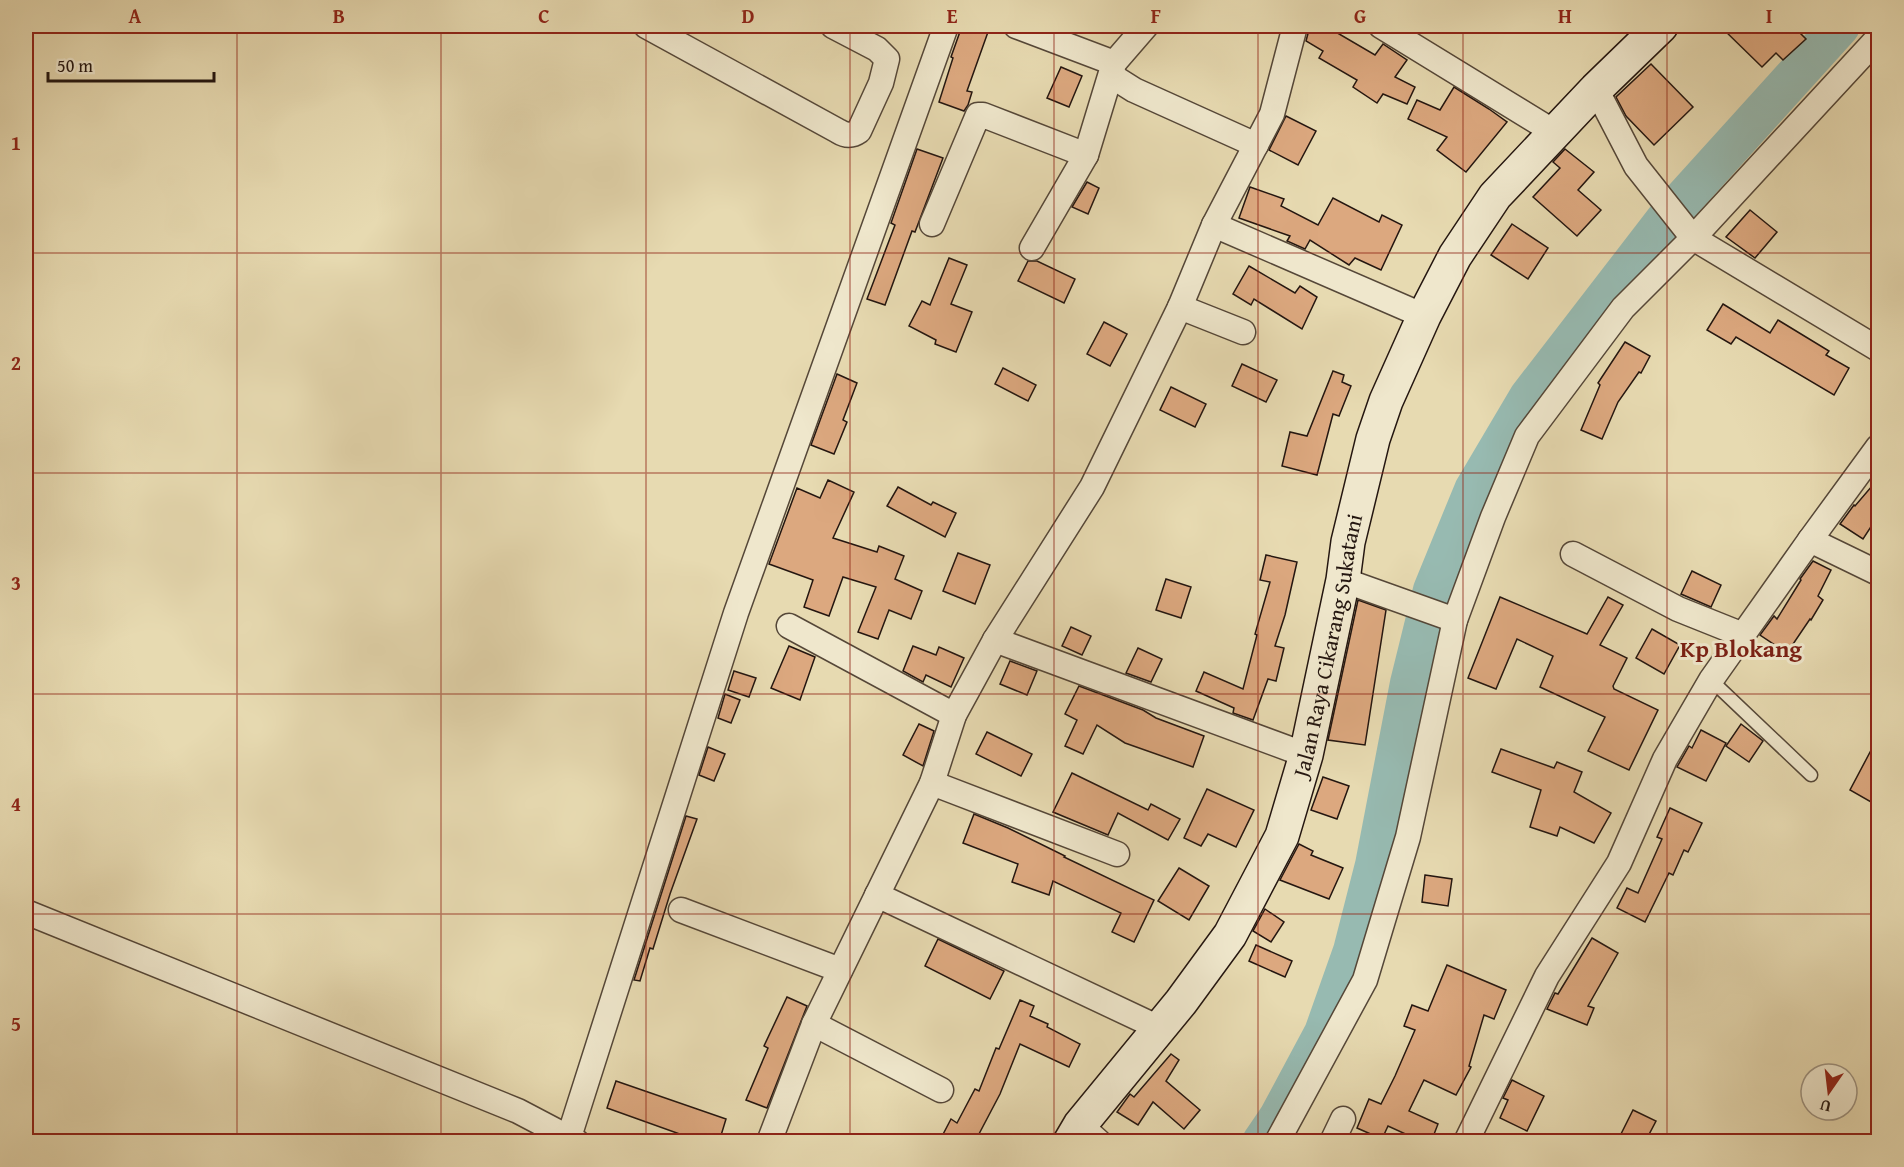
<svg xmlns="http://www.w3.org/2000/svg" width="1904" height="1167" viewBox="0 0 1904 1167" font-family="'Gentium Book Plus',serif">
<rect width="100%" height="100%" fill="#e7dab1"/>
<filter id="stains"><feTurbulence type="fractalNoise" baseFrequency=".00333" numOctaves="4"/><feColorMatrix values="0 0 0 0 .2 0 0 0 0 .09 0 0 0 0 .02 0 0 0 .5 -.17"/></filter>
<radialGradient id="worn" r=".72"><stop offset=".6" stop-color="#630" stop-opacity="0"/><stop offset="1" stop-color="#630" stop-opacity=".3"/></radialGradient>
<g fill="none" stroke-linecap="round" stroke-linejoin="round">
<path stroke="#97bab1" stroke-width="40" d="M1262 1142 1279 1117 1324 1033 1353 951 1375 865 1410 683 1433 590 1474 490 1529 397 1670 214 1840 26"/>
</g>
<g fill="#dca87f" stroke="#241610" stroke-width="1.5">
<path d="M962 26H970L988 32 967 91 972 92 968 105 964 111 939 102 953 58 951 57Z"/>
<path d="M1310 26H1338L1334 31 1375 55 1383 44 1407 60 1395 77 1415 87 1407 104 1383 94 1377 103 1353 87 1357 80 1319 58 1323 51 1306 41Z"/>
<path d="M1720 26H1793L1806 39 1783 60 1776 53 1762 67Z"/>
<path d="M1651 64 1693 107 1654 145 1626 116 1616 97Z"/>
<path d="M1061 67 1082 76 1069 107 1047 98Z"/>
<path d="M1454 87 1489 109 1507 122 1466 172 1437 150 1447 137 1408 119 1417 100 1440 110Z"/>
<path d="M1286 116 1316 131 1298 165 1269 150Z"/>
<path d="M917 149 943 158 915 232 912 231 885 305 867 299 895 225 891 223Z"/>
<path d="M1565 149 1594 172 1578 190 1601 210 1577 236 1533 197 1560 168 1553 162Z"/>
<path d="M1087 182 1099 188 1088 214 1072 207Z"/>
<path d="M1250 187 1284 199 1281 206 1318 225 1333 198 1379 222 1382 215 1402 225 1381 270 1355 258 1349 265 1310 240 1305 249 1287 241 1290 236 1239 218Z"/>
<path d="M1750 210 1777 232 1755 258 1726 237Z"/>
<path d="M1512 224 1548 248 1528 279 1491 255Z"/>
<path d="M949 258 967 265 951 304 972 312 956 352 935 344 936 340 909 326 922 301 930 305Z"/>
<path d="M1028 261H1037L1075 279 1064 303 1018 281Z"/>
<path d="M1249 266 1295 293 1300 286 1317 297 1302 329 1254 299 1251 305 1233 294Z"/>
<path d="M1723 304 1770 333 1778 320 1829 351 1826 355 1849 368 1834 395 1736 337 1731 344 1707 330Z"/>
<path d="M1104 322 1127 334 1110 366 1087 354Z"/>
<path d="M1625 342 1650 356 1641 373 1639 372 1618 402 1602 439 1581 430 1600 385 1598 383Z"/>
<path d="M1242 364 1277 380 1266 402 1232 386Z"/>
<path d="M1003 368 1036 385 1028 401 995 384Z"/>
<path d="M1333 371 1344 375 1342 382 1351 386 1339 416 1333 414 1317 475 1282 466 1290 432 1307 436Z"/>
<path d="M837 374 857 383 843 420 847 422 834 454 811 445Z"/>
<path d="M1171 387 1206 404 1195 427 1160 410Z"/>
<path d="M1878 479V516L1863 539 1840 524 1854 505 1855 506Z"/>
<path d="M828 480 854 492 833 538 877 552 879 546 904 556 895 579 922 591 911 619 889 610 878 639 858 632 876 587 843 577 829 616 804 607 813 580 769 564 797 488 820 498Z"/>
<path d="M898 487 931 505 933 502 956 513 945 537 887 506Z"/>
<path d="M958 553 990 565 975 604 943 591Z"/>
<path d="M1266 555 1297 562 1285 615 1275 646 1284 648 1276 681 1268 679 1253 720 1233 713 1234 708 1196 691 1204 672 1243 689 1257 635 1255 634 1270 582 1260 580Z"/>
<path d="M1813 561 1831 570 1818 596 1823 600 1811 620 1810 619 1787 653 1760 635 1774 616 1777 619 1801 580 1800 579Z"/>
<path d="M1692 571 1721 585 1711 607 1681 594Z"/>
<path d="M1166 579 1191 587 1181 618 1156 610Z"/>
<path d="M1500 597 1587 634 1608 597 1623 605 1600 645 1627 658 1613 686 1614 689 1658 710 1629 770 1588 751 1605 717 1540 687 1553 656 1517 639 1496 689 1468 678Z"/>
<path d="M1358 600 1386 610 1365 745 1328 740Z"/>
<path d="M1071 627 1091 636 1082 655 1062 646Z"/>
<path d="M1652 629 1680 645 1664 674 1636 658Z"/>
<path d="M789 646 815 657 800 700 771 688Z"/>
<path d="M913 646 936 655 939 647 964 658 951 687 926 675 923 682 903 671Z"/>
<path d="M1138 648 1162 659 1151 682 1126 673Z"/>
<path d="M1010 661 1037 671 1027 695 1000 684Z"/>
<path d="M734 671 756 678 749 697 728 690Z"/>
<path d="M1079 686 1143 710 1156 718 1204 736 1193 767 1125 743 1097 725 1083 754 1065 746 1077 720 1065 714Z"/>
<path d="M725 694 740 700 731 723 718 718Z"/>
<path d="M919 724 934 731 923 766 903 755Z"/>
<path d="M1741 724 1763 741 1749 762 1726 746Z"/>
<path d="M1701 730 1726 743 1706 781 1677 767 1689 746 1692 748Z"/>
<path d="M987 732 1032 754 1021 776 976 754Z"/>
<path d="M1878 737V806L1850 790Z"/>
<path d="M708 747 725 754 714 781 699 775Z"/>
<path d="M1501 749 1554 768 1557 762 1582 772 1574 792 1611 813 1594 843 1560 827 1557 836 1530 827 1541 790 1492 772Z"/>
<path d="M1072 773 1148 810 1151 804 1180 819 1168 840 1118 813 1108 835 1053 812Z"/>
<path d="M1323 777 1349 786 1337 819 1311 810Z"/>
<path d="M1207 789 1254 810 1236 847 1208 834 1201 846 1184 838Z"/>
<path d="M1670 808 1702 823 1688 852 1684 850 1673 875 1669 873 1645 922 1617 908 1627 888 1638 893 1662 839 1657 837Z"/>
<path d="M974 814 1008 828 1065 856 1064 857 1154 900 1134 942 1112 932 1121 913 1053 881 1049 895 1012 882 1018 864 963 843Z"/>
<path d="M686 816 697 819 670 894 653 949 650 948 640 981 634 980Z"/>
<path d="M1299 844 1313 851 1311 855 1343 868 1329 899 1280 880Z"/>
<path d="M1179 868 1209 886 1189 920 1158 901Z"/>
<path d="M1425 875 1452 879 1448 906 1422 902Z"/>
<path d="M1265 909 1284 922 1271 942 1253 931Z"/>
<path d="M1592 938 1618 953 1588 1006 1594 1008 1587 1025 1547 1009 1555 993 1558 994Z"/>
<path d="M938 939 1004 971 990 999 925 966Z"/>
<path d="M1256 945 1292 961 1285 977 1249 961Z"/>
<path d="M1447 965 1506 990 1494 1019 1484 1015 1469 1066 1471 1067 1456 1095 1424 1080 1409 1111 1438 1124 1431 1142H1423L1388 1126 1382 1139 1357 1128 1369 1099 1381 1104 1395 1076 1415 1030 1404 1026 1412 1005 1428 1011Z"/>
<path d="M787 997 807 1006 767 1108 746 1100 768 1048 764 1046Z"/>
<path d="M1020 1000 1034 1006 1030 1016 1048 1024 1047 1027 1080 1044 1069 1067 1020 1044 1000 1094 979 1134 992 1142H939L951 1119 957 1123 975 1089 979 1091 996 1048 999 1049Z"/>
<path d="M1171 1054 1179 1060 1166 1081 1200 1110 1184 1129 1153 1102 1138 1125 1117 1112 1130 1094 1134 1097Z"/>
<path d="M1512 1080 1544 1096 1527 1131 1500 1118 1508 1100 1503 1098Z"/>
<path d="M616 1081 726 1119 719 1142H702L607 1108Z"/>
<path d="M1633 1110 1656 1121 1645 1142H1617Z"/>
</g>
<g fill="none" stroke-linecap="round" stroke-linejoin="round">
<g stroke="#554738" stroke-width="15">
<path id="lane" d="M1711 680 1811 775"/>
</g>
<g stroke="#554738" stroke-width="27">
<g id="street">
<path d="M646 26 838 131C846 136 852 136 859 131L881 83 887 59 877 49 833 26"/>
<path d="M1016 26 1114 63"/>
<path d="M1381 26 1554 132"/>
<path d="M1112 70 1115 78 1134 90 1256 145"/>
<path d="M1596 89 1636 166 1693 238 1878 349"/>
<path d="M932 224 978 115H983L1086 155"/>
<path d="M1214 225 1424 316"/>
<path d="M1032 248 1086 155 1114 63 1146 26"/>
<path d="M1180 307 1243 332"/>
<path d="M1810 540 1878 573"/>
<path d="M1573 554 1678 609 1743 635"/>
<path d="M1343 580 1455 620"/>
<path d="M789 626 954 715"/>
<path d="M995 640 1306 755"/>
<path d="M932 783 1117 854"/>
<path d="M877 895 1159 1028"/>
<path d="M681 910 840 970"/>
<path d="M26 912 518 1111 577 1142"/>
<path d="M814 1024 941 1090"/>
<path d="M1080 1125 1099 1142"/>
<path d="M569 1137 736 613 946 26"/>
<path d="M769 1142 814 1024 932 783 954 715 995 640 1092 487 1180 307 1214 225 1272 114 1295 26"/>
<path d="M1277 1142 1365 980 1408 837 1455 620 1493 517 1527 436 1623 308 1693 238 1878 38"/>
<path d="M1332 1142 1343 1119"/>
<path d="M1466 1142 1547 976 1619 863 1665 759 1711 680 1810 540 1878 447"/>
</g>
</g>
<g stroke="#241610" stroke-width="36">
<g id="secondary">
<path id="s1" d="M1070 1142 1080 1125 1181 1002 1230 935 1282 836 1306 755 1343 580 1348 542 1373 439 1386 401 1424 316 1455 256 1495 196 1596 89 1661 26"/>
</g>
</g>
<use href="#lane" stroke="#efe7cc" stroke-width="12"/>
<use href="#street" stroke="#efe7cc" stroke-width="24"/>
<use href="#secondary" stroke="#efe7cc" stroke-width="33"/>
</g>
<path fill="none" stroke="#8f2418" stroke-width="1.5" stroke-opacity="0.55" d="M237 26V1142M441 26V1142M646 26V1142M850 26V1142M1054 26V1142M1258 26V1142M1463 26V1142M1667 26V1142M26 253H1878M26 473H1878M26 694H1878M26 914H1878"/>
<g text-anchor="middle" stroke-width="6" stroke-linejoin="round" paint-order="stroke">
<g font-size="22" fill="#241610" stroke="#efe7cc">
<text dy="8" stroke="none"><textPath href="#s1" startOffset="570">Jalan Raya Cikarang Sukatani</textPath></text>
</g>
<g font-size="24" font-weight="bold" fill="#7a1f14" stroke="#efe7cc">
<text x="1741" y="657">Kp Blokang</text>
</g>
</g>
<rect width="1904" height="1167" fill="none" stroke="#e7dab1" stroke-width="66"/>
<g transform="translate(1829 1092) rotate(194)"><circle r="28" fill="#efe7cc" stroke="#9e9381" stroke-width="1.5"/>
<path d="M0-4.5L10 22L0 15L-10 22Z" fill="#8f2418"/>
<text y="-9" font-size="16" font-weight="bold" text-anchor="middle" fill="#241610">U</text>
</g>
<path d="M48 72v9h166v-9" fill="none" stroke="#241610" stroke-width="3"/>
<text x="57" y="72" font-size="18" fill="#241610" stroke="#efe7cc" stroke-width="4.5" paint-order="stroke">50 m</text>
<rect x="33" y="33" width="1838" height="1101" fill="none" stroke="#8f2418" stroke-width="2"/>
<g font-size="20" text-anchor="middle" font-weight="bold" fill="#8f2418">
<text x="135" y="23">A</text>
<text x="339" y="23">B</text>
<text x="544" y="23">C</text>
<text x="748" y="23">D</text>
<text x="952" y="23">E</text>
<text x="1156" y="23">F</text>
<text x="1360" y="23">G</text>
<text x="1565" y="23">H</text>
<text x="1769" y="23">I</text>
<text x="16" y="150">1</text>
<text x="16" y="370">2</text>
<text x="16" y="590">3</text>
<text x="16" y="811">4</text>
<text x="16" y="1031">5</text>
</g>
<rect width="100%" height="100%" filter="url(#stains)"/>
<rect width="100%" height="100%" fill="url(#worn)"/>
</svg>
